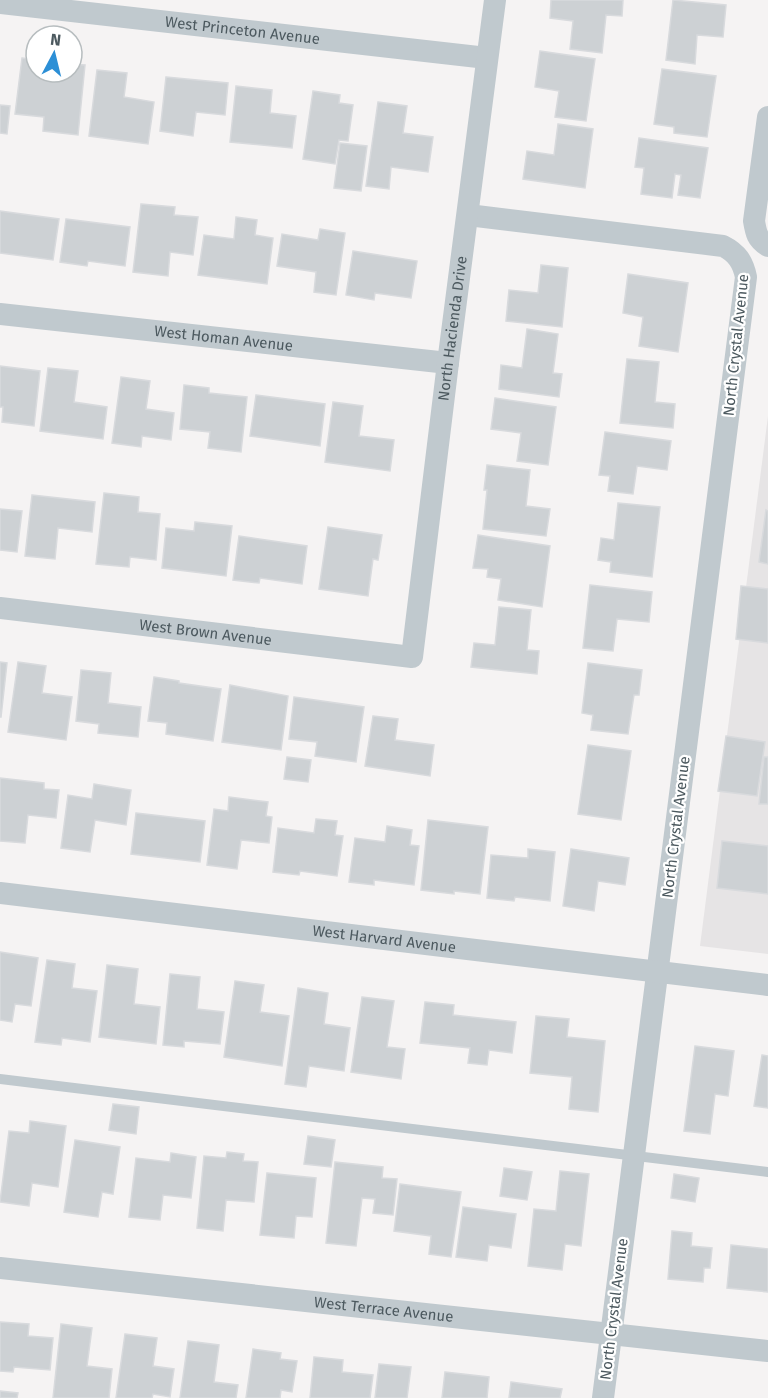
<svg xmlns="http://www.w3.org/2000/svg" width="768" height="1398" viewBox="0 0 768 1398" font-family="'Fira Sans',sans-serif">
<rect width="100%" height="100%" fill="#f5f3f3"/>
<path fill="#e6e4e5" d="M768 416V954L700 946Z"/>
<g fill="#cdd1d4" stroke="#d8dadd" stroke-width="1.5">
<path d="M551 0H623L622 16 606 15 602 53 570 49 573 21 550 18Z"/>
<path d="M673 0 726 5 723 37 697 35 695 64 666 60Z"/>
<path d="M540 51 595 59 586 121 555 117 559 91 535 87Z"/>
<path d="M22 58 36 60V72H72V64L85 65 78 135 43 131 44 117 15 114Z"/>
<path d="M662 69 716 76 707 137 674 133V127L654 124Z"/>
<path d="M97 70 127 73 124 97 154 102 148 144 89 136Z"/>
<path d="M166 77 228 83 225 115 196 112 193 136 160 131Z"/>
<path d="M236 86 272 90 270 113 296 116 292 148 230 142Z"/>
<path d="M313 91 340 95 339 103 353 105 348 141 339 140 335 164 303 159Z"/>
<path d="M378 102 407 106 403 133 433 137 428 172 391 167 389 189 366 186Z"/>
<path d="M0 105 10 106 7 134 0 133Z"/>
<path d="M558 124 593 129 585 188 523 179 527 151 554 155Z"/>
<path d="M639 138 708 148 700 198 678 195 681 175 675 174 672 198 641 194 644 168 635 167Z"/>
<path d="M340 143 367 146 361 191 334 188Z"/>
<path d="M141 204 175 207 174 215 198 217 193 255 170 252 168 276 133 272Z"/>
<path d="M0 211 59 219 53 260 0 253Z"/>
<path d="M236 217 257 220 255 235 273 238 267 284 198 275 204 235 234 239Z"/>
<path d="M66 219 130 227 125 266 88 261 87 266 60 262Z"/>
<path d="M320 229 345 233 336 295 314 292 316 272 277 266 282 234 318 240Z"/>
<path d="M353 251 417 261 411 298 375 293 374 300 346 295Z"/>
<path d="M541 265 568 268 562 327 506 321 509 290 538 293Z"/>
<path d="M628 274 688 283 678 352 639 346 643 317 623 313Z"/>
<path d="M527 329 558 334 553 373 562 374 559 397 499 389 501 365 522 368Z"/>
<path d="M627 359 659 362 655 402 675 404 673 428 620 423Z"/>
<path d="M0 366 40 371 34 426 2 422 3 407H0Z"/>
<path d="M48 368 78 371 74 402 107 407 103 439 40 431Z"/>
<path d="M121 377 150 381 146 409 174 413 171 440 142 436 141 447 112 443Z"/>
<path d="M184 385 209 388V393L247 397 241 452 208 448 210 432 180 429Z"/>
<path d="M256 395 325 404 320 446 250 436Z"/>
<path d="M495 398 556 407 548 465 517 461 521 433 491 429Z"/>
<path d="M333 402 363 406 359 436 394 440 390 471 325 462Z"/>
<path d="M605 432 671 441 667 470 637 466 633 494 608 491 610 476 599 475Z"/>
<path d="M487 465 530 470 526 506 550 509 546 536 483 529 487 490H484Z"/>
<path d="M104 493 139 497 138 512 160 514 156 560 130 557 129 567 96 564Z"/>
<path d="M32 495 95 502 92 532 58 528 55 559 25 556Z"/>
<path d="M618 503 660 507 652 577 610 572 611 562 598 560 601 538 614 540Z"/>
<path d="M0 509 22 511 17 552 0 550Z"/>
<path d="M766 510 768 511V564L759 562Z"/>
<path d="M195 522 232 526 226 576 162 568 166 528 194 531Z"/>
<path d="M328 527 382 535 378 560 373 559 368 596 319 589Z"/>
<path d="M478 535 550 546 542 607 498 600 501 579 487 577 488 569 473 568Z"/>
<path d="M239 536 307 546 302 584 260 578 259 583 233 580Z"/>
<path d="M590 585 652 592 649 622 617 619 613 651 583 648Z"/>
<path d="M741 586 768 589V643L736 639Z"/>
<path d="M499 607 531 610 527 650 539 651 537 674 471 667 474 643 495 645Z"/>
<path d="M0 662 7 663 1 717H0Z"/>
<path d="M18 662 46 666 42 693 72 697 66 740 8 732Z"/>
<path d="M588 663 642 670 639 695H634L628 734 591 730 593 715 582 713Z"/>
<path d="M81 670 111 673 108 703 141 707 138 737 98 733 99 724 76 721Z"/>
<path d="M154 677 179 681V683L221 689 213 741 166 734 167 723 148 721Z"/>
<path d="M230 685 288 696 281 750 222 742Z"/>
<path d="M294 697 364 707 356 762 315 756 317 742 289 739Z"/>
<path d="M373 716 398 719 395 740 434 745 430 776 365 766Z"/>
<path d="M726 736 765 742 757 796 718 791Z"/>
<path d="M588 745 631 751 621 820 578 814Z"/>
<path d="M287 757 311 760 308 782 284 779Z"/>
<path d="M764 757H768V804H759Z"/>
<path d="M0 778 44 783V789L59 790 56 818 28 815 25 843 0 841Z"/>
<path d="M94 784 131 790 126 825 95 820 90 852 61 848 68 795 92 799Z"/>
<path d="M229 797 268 802 266 816 272 817 269 843 241 840 237 869 207 865 214 809 228 811Z"/>
<path d="M136 813 205 821 200 862 131 854Z"/>
<path d="M316 819 337 821 335 835 343 836 337 876 300 871 299 875 273 872 278 828 314 833Z"/>
<path d="M428 820 488 827 480 894 454 891V894L421 890Z"/>
<path d="M387 826 412 830 410 845 419 846 414 885 374 880V885L349 882 355 838 385 842Z"/>
<path d="M722 841 768 846V894L717 888Z"/>
<path d="M528 849 555 852 550 901 515 897 514 901 487 898 491 855 528 858Z"/>
<path d="M571 849 629 858 625 885 598 881 594 911 563 906Z"/>
<path d="M0 952 38 958 31 1006 15 1004 12 1022 0 1020Z"/>
<path d="M47 960 75 964 72 988 97 991 90 1042 62 1038 61 1045 35 1042Z"/>
<path d="M107 965 138 969 134 1004 160 1007 156 1044 99 1037Z"/>
<path d="M170 974 200 977 197 1009 224 1012 220 1044 184 1041V1047L163 1045Z"/>
<path d="M235 981 264 985 260 1012 289 1016 282 1066 224 1057Z"/>
<path d="M298 988 328 993 324 1024 350 1028 344 1071 309 1066 306 1087 285 1084Z"/>
<path d="M362 997 394 1001 387 1047 405 1049 401 1079 351 1072Z"/>
<path d="M425 1002 454 1005 453 1015 516 1022 512 1053 489 1050 487 1065 468 1063 470 1048 420 1043Z"/>
<path d="M536 1016 569 1019 567 1037 605 1041 598 1112 569 1109 572 1077 530 1073Z"/>
<path d="M695 1046 734 1051 728 1096 715 1094 710 1134 684 1131Z"/>
<path d="M762 1055 768 1056V1108L754 1106Z"/>
<path d="M113 1104 139 1107 136 1134 109 1130Z"/>
<path d="M30 1121 66 1126 58 1187 32 1183 29 1206 0 1202 9 1131 29 1133Z"/>
<path d="M308 1136 335 1140 331 1167 304 1164Z"/>
<path d="M75 1140 120 1147 113 1194 102 1192 98 1217 64 1212Z"/>
<path d="M227 1152 244 1154 243 1161 258 1162 254 1202 226 1200 223 1231 197 1228 204 1156 226 1158Z"/>
<path d="M171 1153 196 1157 191 1198 163 1195 160 1220 129 1217 136 1158 170 1162Z"/>
<path d="M335 1162 383 1167 382 1178 397 1179 393 1215 373 1213 375 1199 362 1198 356 1246 326 1243Z"/>
<path d="M504 1168 532 1172 527 1200 500 1196Z"/>
<path d="M560 1171 589 1174 581 1246 565 1244 562 1270 528 1266 534 1209 556 1211Z"/>
<path d="M267 1173 316 1178 312 1217 296 1216 294 1238 260 1235Z"/>
<path d="M674 1174 699 1178 695 1202 671 1198Z"/>
<path d="M400 1184 461 1192 451 1257 429 1254 431 1236 394 1231Z"/>
<path d="M463 1207 516 1214 511 1248 489 1245 487 1261 456 1257Z"/>
<path d="M672 1231 692 1233 691 1246 712 1248 710 1268H704L703 1282 668 1279Z"/>
<path d="M731 1245 768 1249V1292L727 1288Z"/>
<path d="M0 1322 29 1324 28 1336 53 1338 50 1370 14 1367 13 1372 0 1371Z"/>
<path d="M61 1324 92 1328 87 1366 112 1369 109 1398H53Z"/>
<path d="M125 1334 157 1338 153 1366 174 1369 170 1397 153 1394 152 1398H116Z"/>
<path d="M188 1341 219 1345 214 1382 238 1385 236 1398H180Z"/>
<path d="M253 1349 281 1353 280 1359 297 1361 292 1392 281 1390 280 1398H246Z"/>
<path d="M314 1357 343 1360 342 1372 373 1375 370 1398H310Z"/>
<path d="M379 1364 411 1367 407 1398H375Z"/>
<path d="M445 1372 489 1377 487 1398H442Z"/>
<path d="M511 1382 562 1389 560 1398H509Z"/>
<path d="M0 1391 18 1393 17 1398H0Z"/>
</g>
<g fill="none" stroke-linecap="round" stroke-linejoin="round">
<path stroke="#c0c9ce" stroke-width="10" d="M0 1079 768 1172"/>
<g stroke="#c0c9ce" stroke-width="22">
<path id="s1" d="M0 3 487 58"/>
<path d="M768 117 754 221C756 233 757 239 768 246"/>
<path d="M468 215 723 246C737 253 743 262 746 277L603 1398"/>
<path id="s2" d="M0 314 448 363"/>
<path id="s3" d="M0 608 412 657 448 363 495 0"/>
<path id="s4" d="M0 893 768 985"/>
<path id="s5" d="M0 1268 768 1351"/>
</g>
</g>
<g text-anchor="middle" stroke-width="4.5" stroke-linejoin="round" paint-order="stroke">
<g font-size="15" fill="#4c595f" stroke="#fff">
<text dy="5" stroke="none"><textPath href="#s1" startOffset="244">West Princeton Avenue</textPath></text>
<text dy="5" stroke="none"><textPath href="#s3" startOffset="746">North Hacienda Drive</textPath></text>
<text dy="5" stroke="none"><textPath href="#s2" startOffset="225">West Homan Avenue</textPath></text>
<text transform="translate(736 345) rotate(-84)" y="5">North Crystal Avenue</text>
<text dy="5" stroke="none"><textPath href="#s3" startOffset="207">West Brown Avenue</textPath></text>
<text transform="translate(676 827) rotate(-83)" y="5">North Crystal Avenue</text>
<text dy="5" stroke="none"><textPath href="#s4" startOffset="387">West Harvard Avenue</textPath></text>
<text dy="5" stroke="none"><textPath href="#s5" startOffset="386">West Terrace Avenue</textPath></text>
<text transform="translate(614 1309) rotate(-83)" y="5">North Crystal Avenue</text>
</g>
</g>
<g transform="translate(54 54) rotate(7)"><circle r="28" fill="#ffffff" stroke="#b7bdbf" stroke-width="1.5"/>
<path d="M0-4.5L10 22L0 15L-10 22Z" fill="#2c8fd6"/>
<text y="-9" font-size="16" font-weight="bold" text-anchor="middle" fill="#4c595f">N</text>
</g>
</svg>
